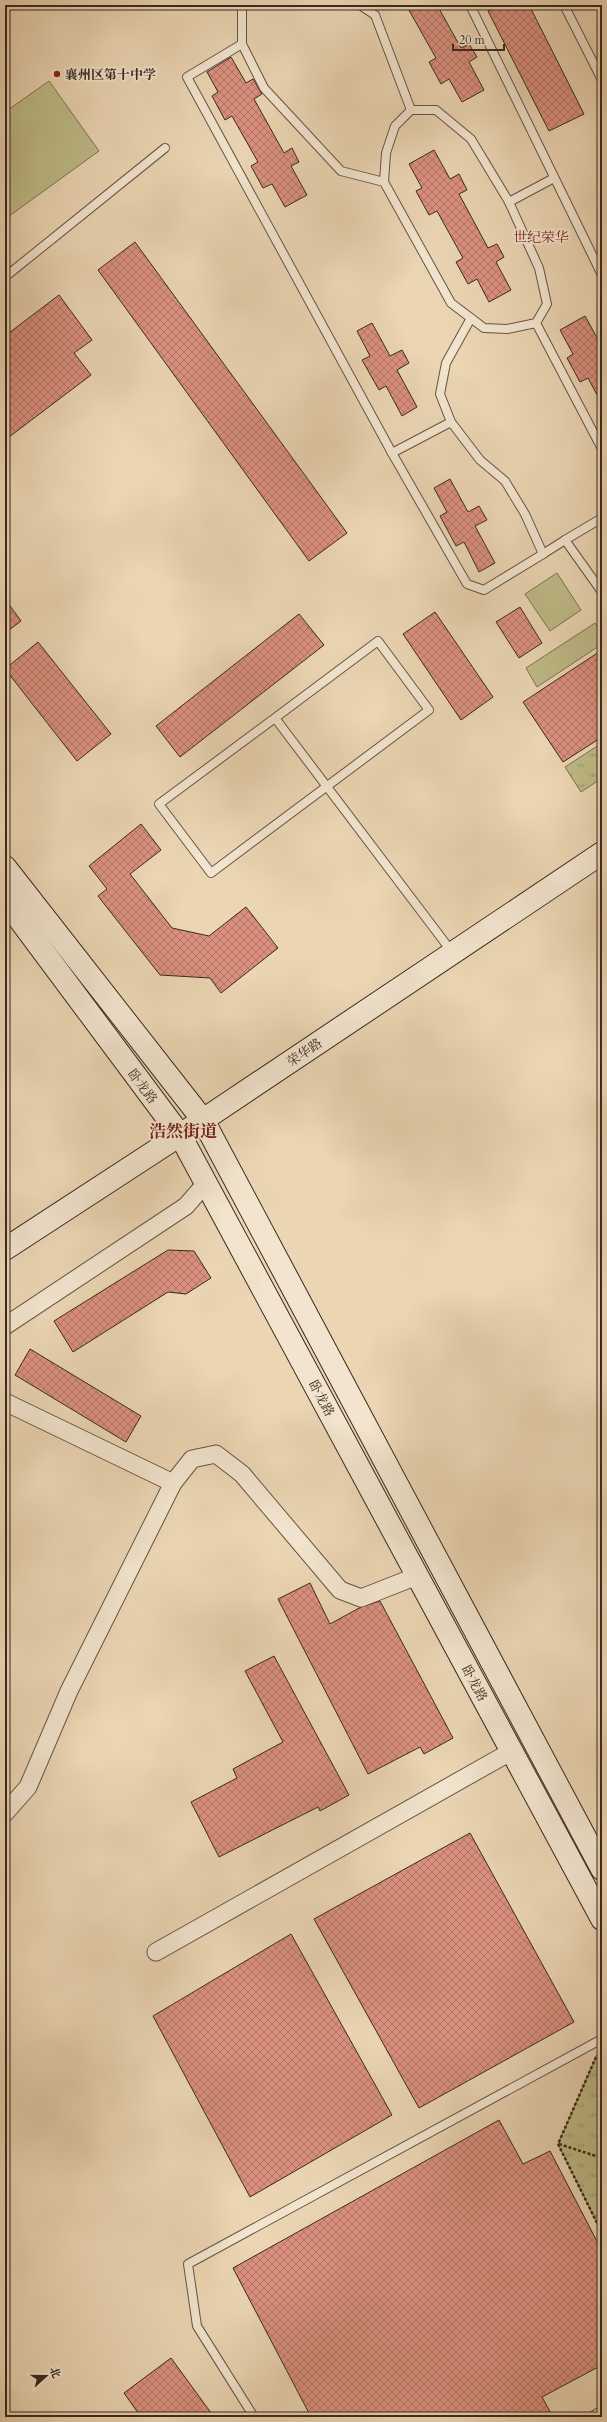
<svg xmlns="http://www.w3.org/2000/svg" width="607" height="2422" viewBox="0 0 607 2422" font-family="Cardo,'Noto Serif SC',serif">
<defs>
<pattern id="grass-tufts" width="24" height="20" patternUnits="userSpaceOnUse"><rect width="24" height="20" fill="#bebb88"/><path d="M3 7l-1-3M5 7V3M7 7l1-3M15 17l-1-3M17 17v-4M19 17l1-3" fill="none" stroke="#9b986f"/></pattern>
<pattern id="building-cross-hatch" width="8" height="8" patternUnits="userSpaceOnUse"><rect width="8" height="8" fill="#db907f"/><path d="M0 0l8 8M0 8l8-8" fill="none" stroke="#b37667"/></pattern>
</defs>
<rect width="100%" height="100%" fill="#ebd5b3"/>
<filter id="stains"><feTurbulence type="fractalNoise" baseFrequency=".005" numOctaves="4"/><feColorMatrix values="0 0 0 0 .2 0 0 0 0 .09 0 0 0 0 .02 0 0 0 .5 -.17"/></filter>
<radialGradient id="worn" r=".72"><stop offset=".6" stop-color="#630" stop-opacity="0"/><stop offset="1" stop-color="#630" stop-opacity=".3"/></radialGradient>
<g fill="url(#grass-tufts)" stroke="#7b7254">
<path d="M602 743V778L581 792 565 767Z"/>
<path d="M602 2043V2233L558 2144Z"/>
</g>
<g fill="#bebb88" stroke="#7b7254">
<path d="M49 81 99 151 5 219V112Z"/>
<path d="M557 573 581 610 550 631 525 594Z"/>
<path d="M595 623 602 635V644L537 687 526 668Z"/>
</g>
<g fill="url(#building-cross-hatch)" stroke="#38291f">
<path d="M406 5H437L461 48 469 44 477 57 469 62 484 90 462 102 449 79 441 84 429 62 436 58Z"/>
<path d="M499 5H529L584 114 549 131 488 11Z"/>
<path d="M231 57 246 83 253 79 262 94 254 99 284 153 292 148 299 162 291 166 307 195 285 207 272 184 263 188 251 166 258 162 232 116 225 120 212 96 218 92 207 72Z"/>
<path d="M434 150 450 179 459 174 467 190 459 194 488 248 497 244 504 257 496 262 511 290 489 302 477 279 468 284 456 262 463 258 437 211 429 215 416 191 422 188 409 164Z"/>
<path d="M135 242 347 533 309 561 98 270Z"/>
<path d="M59 295 92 340 74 353 91 375 5 440V336Z"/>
<path d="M585 316 602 347V404L588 378 580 382 567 358 573 354 560 330Z"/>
<path d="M372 323 390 356 402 350 409 363 397 370 417 407 402 416 386 386 379 390 362 360 370 356 357 331Z"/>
<path d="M450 479 468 512 479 506 487 520 475 526 495 563 479 572 464 542 456 546 440 516 447 512 434 488Z"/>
<path d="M5 599 21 621 5 633Z"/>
<path d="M520 607 542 643 519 658 496 622Z"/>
<path d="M435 612 493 697 461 720 403 634Z"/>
<path d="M299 614 324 645 180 757 156 726Z"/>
<path d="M38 642 111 734 77 761 5 669Z"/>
<path d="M602 650V737L563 762 523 702Z"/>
<path d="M141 824 161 850 130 874 172 928 209 936 246 907 278 948 221 993 210 978 160 975 98 896 107 889 89 866Z"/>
<path d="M168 1250 194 1251 211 1278 186 1294 168 1292 73 1352 54 1321Z"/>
<path d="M30 1349 141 1416 126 1442 15 1375Z"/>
<path d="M310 1583 330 1624 361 1607 380 1601 453 1738 424 1754 420 1747 368 1774 278 1599Z"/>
<path d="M274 1656 349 1795 320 1811 318 1807 219 1857 191 1802 237 1778 233 1769 283 1742 245 1671Z"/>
<path d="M470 1833 574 2022 419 2108 314 1919Z"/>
<path d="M291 1934 392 2115 250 2197 153 2016Z"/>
<path d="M499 2120 523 2164 550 2151 602 2251V2365L542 2397 553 2417H311L233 2268Z"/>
<path d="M171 2358 214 2417H141L124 2393Z"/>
</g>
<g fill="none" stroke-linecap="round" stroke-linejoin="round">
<g stroke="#655444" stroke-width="10">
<g id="lane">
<path d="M242 5V44L264 88 341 171 384 182 451 303 484 328 507 329 536 323 547 304 539 268 509 202 471 139 436 110H411L395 126 386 153 384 182"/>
<path d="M360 5 375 15 411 110"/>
<path d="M470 5 602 275"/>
<path d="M564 5 602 80"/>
<path d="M242 44 187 77 392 453 451 422 480 460 505 481 525 514 543 554 565 540"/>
<path d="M509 202 554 178"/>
<path d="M5 277 165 148"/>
<path d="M536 323 602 449"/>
<path d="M451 422 440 394 446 363 471 318"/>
<path d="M392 453 467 584 484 590 543 554"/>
<path d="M602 518 565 540 602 592"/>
<path d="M275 718 378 641 429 710 211 873 159 804 275 718 452 952"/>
<path d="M254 2417 197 2326 188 2264 602 2039"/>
<path d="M591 2417 602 2410"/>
</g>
</g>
<g stroke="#655444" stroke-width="19">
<g id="street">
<path d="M5 1326 186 1206 206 1183"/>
<path d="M5 1402 173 1483 69 1691 28 1787 5 1813"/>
<path d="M173 1483 192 1459 216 1454 242 1474 340 1590 361 1598 417 1576"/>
<path d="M156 1952 512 1751"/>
</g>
</g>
<g stroke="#38291f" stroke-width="24">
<g id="secondary">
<path d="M5 867 203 1120 602 1869"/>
<path d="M5 900 180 1135 602 1919"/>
<path d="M5 1249 203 1120 602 853"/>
</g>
</g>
<g stroke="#38291f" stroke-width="2.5" stroke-dasharray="3 2" stroke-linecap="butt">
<path d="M596 2057 558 2144 602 2233"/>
<path d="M559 2144 602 2158"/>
<path d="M599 2157 602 2147"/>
</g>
<use href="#lane" stroke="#f2e4ce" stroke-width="8"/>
<use href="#street" stroke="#f2e4ce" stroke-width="17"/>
<use href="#secondary" stroke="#f2e4ce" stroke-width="22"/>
</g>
<circle fill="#8f2418" stroke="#f2e4ce" stroke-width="1.5" cx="57" cy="74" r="4"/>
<g text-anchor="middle" stroke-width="3.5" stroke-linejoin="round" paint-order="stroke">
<g font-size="13" font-weight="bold" fill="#38291f" stroke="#f2e4ce" text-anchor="start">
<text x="65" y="79">襄州区第十中学</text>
</g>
<g font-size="13" fill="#38291f" stroke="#f2e4ce">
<text transform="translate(304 1052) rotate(-34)" y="5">荣华路</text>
<text transform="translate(143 1086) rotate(53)" y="5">卧龙路</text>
<text transform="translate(322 1398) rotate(62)" y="5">卧龙路</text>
<text transform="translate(475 1683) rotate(62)" y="5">卧龙路</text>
</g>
<g font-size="14" fill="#7a1f14" stroke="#f2e4ce">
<text x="541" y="242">世纪荣华</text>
</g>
<g font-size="17" font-weight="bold" fill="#7a1f14" stroke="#f2e4ce">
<text x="183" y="1137">浩然街道</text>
</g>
</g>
<rect width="607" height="2422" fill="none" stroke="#ebd5b3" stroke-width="20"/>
<rect x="6" y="6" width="595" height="2410" fill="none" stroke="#38291f" stroke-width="2"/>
<rect x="10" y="10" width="587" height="2402" fill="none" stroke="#38291f"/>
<g transform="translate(46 2376) rotate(69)" stroke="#f2e4ce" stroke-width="3" paint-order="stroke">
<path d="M0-3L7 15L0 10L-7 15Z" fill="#38291f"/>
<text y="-6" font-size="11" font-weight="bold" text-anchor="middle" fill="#38291f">北</text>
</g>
<path d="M453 44v6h51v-6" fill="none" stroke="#38291f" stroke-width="2"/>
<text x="459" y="44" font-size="12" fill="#38291f" stroke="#f2e4ce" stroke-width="3" paint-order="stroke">20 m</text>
<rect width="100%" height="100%" filter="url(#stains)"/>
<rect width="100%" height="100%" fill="url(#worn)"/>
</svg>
